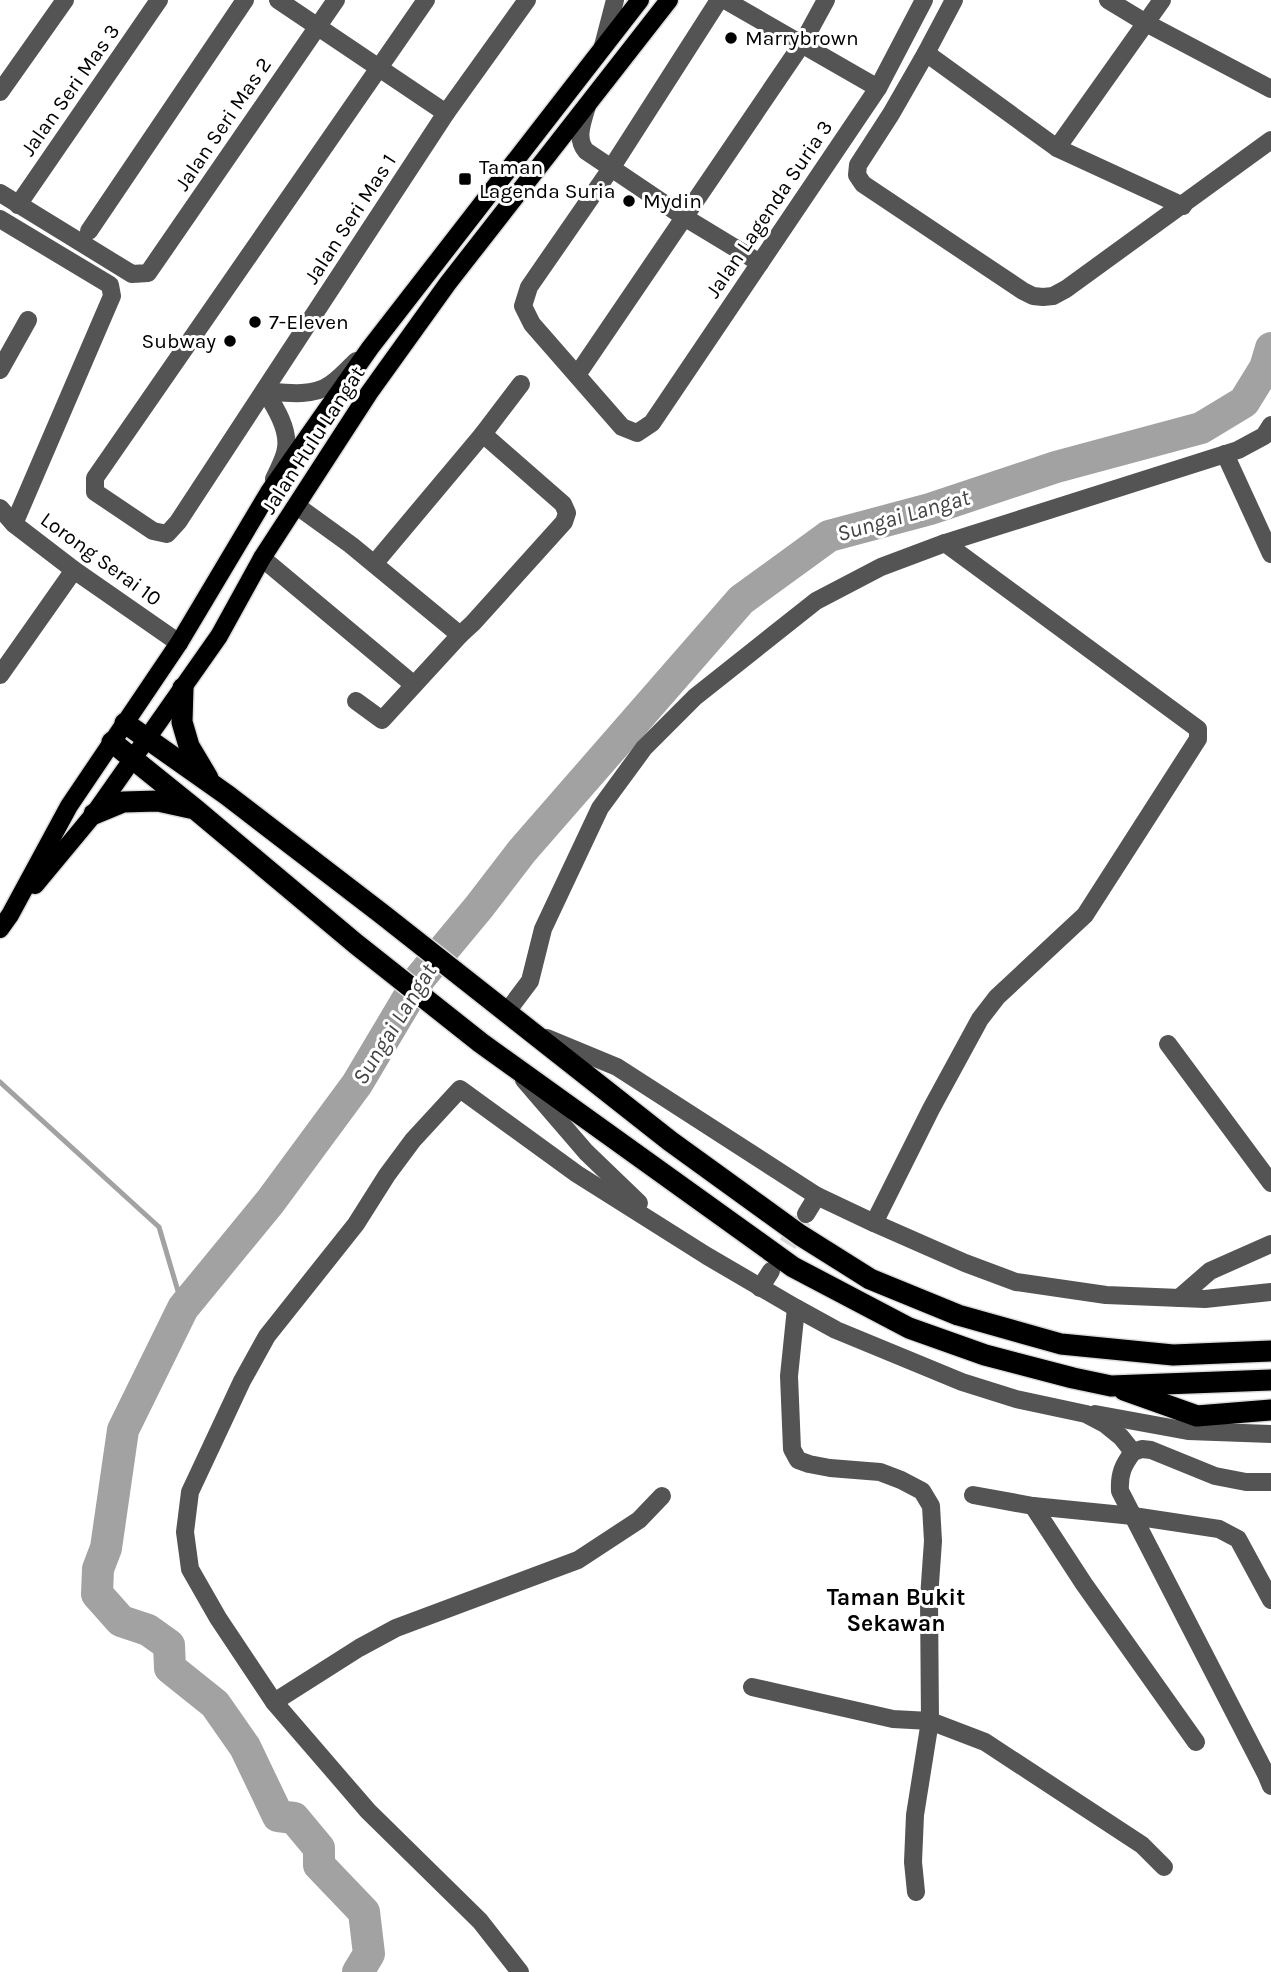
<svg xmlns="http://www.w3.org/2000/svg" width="1271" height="1972" viewBox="0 0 1271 1972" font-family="Karla,sans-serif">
<rect width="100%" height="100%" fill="#fff"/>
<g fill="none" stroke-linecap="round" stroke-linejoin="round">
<path stroke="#a2a2a2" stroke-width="5" d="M0 1082 159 1227 183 1308"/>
<path stroke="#a2a2a2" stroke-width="32" d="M358 1972 369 1954 364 1912 319 1865V1848L294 1818 278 1816 245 1747 215 1704 170 1668 169 1645 148 1630 121 1621 97 1594 98 1569 106 1548 123 1430 183 1308 270 1202 357 1084 420 978 479 907 522 851 741 600 829 536 930 509 1056 467 1201 428 1244 402 1265 368 1271 348"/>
<path stroke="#d9d9d9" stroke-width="18" stroke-dasharray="18 9" stroke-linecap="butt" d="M773 1267 803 1220"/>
<g stroke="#dbdbdb" stroke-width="21">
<g id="major">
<path d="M35 885 94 814 219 636 262 558 369 393 448 283 669 0"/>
<path d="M0 929 10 915 69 806 179 643 269 492 370 348 640 0"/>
</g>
</g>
<g stroke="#dbdbdb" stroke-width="24">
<g id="highway">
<path d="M183 688 182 722 189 746 208 778"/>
<path d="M125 723 227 795 382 914 670 1141 800 1235 870 1279 958 1315 1061 1344 1173 1355 1271 1351"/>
<path d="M112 742 195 809 356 944 481 1043 793 1267 909 1328 985 1355 1073 1378 1111 1386 1271 1380"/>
<path d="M94 814 123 802 158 801 190 808"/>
<path d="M1124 1390 1197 1416 1271 1410"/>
</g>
</g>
<g stroke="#545454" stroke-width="18">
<path d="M278 0 446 113"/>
<path d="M426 0 95 478V492L153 531 167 534 178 522 446 113 527 0"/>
<path d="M719 0 612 167 529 287 523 306 532 324 622 427 637 433 652 423 878 88 924 0"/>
<path d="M725 0 878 88"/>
<path d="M954 0 926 53 891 114 858 165 857 175 863 184 1023 291 1033 296 1043 297 1053 296 1066 289 1271 140"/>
<path d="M1108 0 1146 23 1271 89"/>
<path d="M603 46 615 0"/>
<path d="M926 53 1057 148 1183 206"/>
<path d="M0 92 65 0"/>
<path d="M587 106C583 121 575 138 586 151L684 217 760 263"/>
<path d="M1057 148 1162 0"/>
<path d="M0 193 132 274 148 273 336 0"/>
<path d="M18 205 159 0"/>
<path d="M0 219 110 285 112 296 14 524"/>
<path d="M89 231 245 0"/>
<path d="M0 370 28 320"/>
<path d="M577 375 802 44 826 0"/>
<path d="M265 391C286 393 313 397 331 384 340 378 348 369 356 361"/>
<path d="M265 391C275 407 289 429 286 448 285 458 278 470 274 479"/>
<path d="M483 434 521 384"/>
<path d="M1225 454 1271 554"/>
<path d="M297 506 351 545 460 635 473 623 564 522 567 513 563 504 483 434 374 564"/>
<path d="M0 508 14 524 74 570 179 643"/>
<path d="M262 558 414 685"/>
<path d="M0 675 74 570"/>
<path d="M356 701 382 720 460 635"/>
<path d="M506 1013 530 981 543 929 600 808 644 748 695 697 816 601 881 567 945 543 1238 450 1264 436 1271 425"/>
<path d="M547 1038 617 1067 817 1196 874 1223 965 1263 1016 1282 1106 1295 1205 1299 1271 1292"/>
<path d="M1168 1044 1271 1183"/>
<path d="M524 1080 586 1152 639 1203"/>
<path d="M806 1214 817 1196"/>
<path d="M874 1223 931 1109 980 1019 997 997 1085 915 1198 739V729L945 543"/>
<path d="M760 1288 771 1271"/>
<path d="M1179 1298 1210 1271 1271 1244"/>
<path d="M796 1308 789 1376 792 1449 798 1460 809 1464 830 1468 880 1472 901 1480 922 1491 931 1506 933 1541 929 1598 930 1721 915 1815 913 1862 916 1892"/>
<path d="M1095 1414 1188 1431 1271 1434"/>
<path d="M1271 1482H1246L1215 1476 1151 1450 1142 1449 1133 1452C1123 1465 1119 1474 1120 1491L1266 1774 1271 1786"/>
<path d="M973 1495 1033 1506 1133 1516 1219 1529 1238 1539 1271 1600"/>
<path d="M1033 1506 1084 1584 1196 1742"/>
<path d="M752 1687 893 1719 930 1721 985 1742 1142 1845 1164 1867"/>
<path d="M274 1702 359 1648 396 1628 578 1560 639 1520 662 1496"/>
<path d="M520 1972 480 1921 368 1811 274 1702 218 1618 190 1569 185 1532 190 1492 242 1381 267 1336 356 1224 387 1175 413 1140 460 1089 577 1174 707 1256 796 1308 836 1330 962 1382 1016 1399 1086 1414 1105 1424 1121 1437 1133 1452"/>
</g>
<use href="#major" stroke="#000" stroke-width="18"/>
<use href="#highway" stroke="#000" stroke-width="21"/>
</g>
<g fill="#000" stroke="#fff" stroke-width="2.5">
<circle cx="731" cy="38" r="7"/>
<rect x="458" y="172" width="14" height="14" rx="3.5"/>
<circle cx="629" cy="201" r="7"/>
<circle cx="255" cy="322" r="7"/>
<circle cx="230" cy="341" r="7"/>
</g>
<g text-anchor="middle" stroke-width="6" stroke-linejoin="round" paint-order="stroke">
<g font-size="21" fill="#000" stroke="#fff" text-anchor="start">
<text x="745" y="45">Marrybrown</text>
<text x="479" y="174">Taman<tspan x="479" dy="24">Lagenda Suria</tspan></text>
<text x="643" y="208">Mydin</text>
<text x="269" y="329">7-Eleven</text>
<text x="216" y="348" text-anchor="end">Subway</text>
</g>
<g font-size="21" fill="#000" stroke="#fff">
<text transform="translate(70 90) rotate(-55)" y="7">Jalan Seri Mas 3</text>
<text transform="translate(223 124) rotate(-56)" y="7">Jalan Seri Mas 2</text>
<text transform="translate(769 209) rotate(-56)" y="7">Jalan Lagenda Suria 3</text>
<text transform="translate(350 219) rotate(-57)" y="7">Jalan Seri Mas 1</text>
<text transform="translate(313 440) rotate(-57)" y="7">Jalan Hulu Langat</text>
<text transform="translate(101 559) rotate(36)" y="7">Lorong Serai 10</text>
</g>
<g font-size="23" font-style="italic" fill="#434343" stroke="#fff">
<text transform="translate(903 515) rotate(-16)" y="8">Sungai Langat</text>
<text transform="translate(394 1024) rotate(-58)" y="8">Sungai Langat</text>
</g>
<g font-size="23" font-weight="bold" fill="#000" stroke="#fff">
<text x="896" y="1605">Taman Bukit<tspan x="896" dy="26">Sekawan</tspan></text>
</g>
</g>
</svg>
